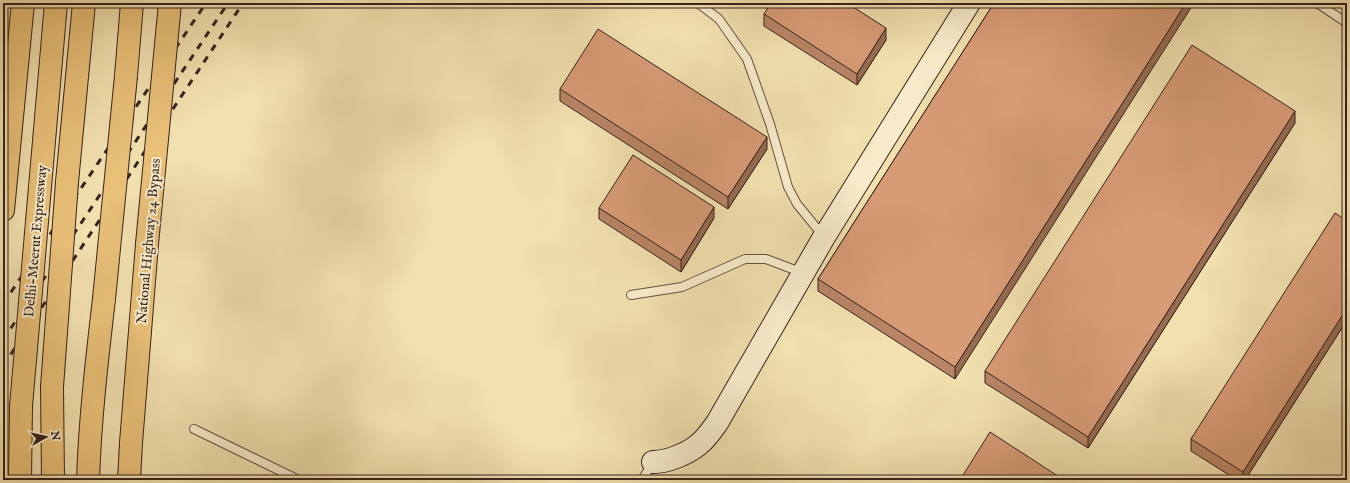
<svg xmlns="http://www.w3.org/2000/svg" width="1350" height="483" viewBox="0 0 1350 483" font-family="'IM FELL English',serif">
<rect width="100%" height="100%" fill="#f2e0af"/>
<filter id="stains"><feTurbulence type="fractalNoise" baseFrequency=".005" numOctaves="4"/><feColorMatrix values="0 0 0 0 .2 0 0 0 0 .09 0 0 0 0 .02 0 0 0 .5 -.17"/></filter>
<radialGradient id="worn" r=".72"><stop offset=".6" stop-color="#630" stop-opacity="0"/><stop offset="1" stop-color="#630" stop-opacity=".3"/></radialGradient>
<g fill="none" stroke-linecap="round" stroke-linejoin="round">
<g stroke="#645242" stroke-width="10">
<g id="lane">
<path d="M698 3 719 19 747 59 770 124 788 187 797 204 824 237"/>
<path d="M1317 3 1347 23"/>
<path d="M631 295 682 287 745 259H766L803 273"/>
<path d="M194 429 299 480"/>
<path d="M642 480 653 462"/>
</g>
</g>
<g stroke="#35231d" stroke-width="24">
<path id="secondary" d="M653 462C667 462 687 454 698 445 706 439 711 431 717 423L824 237 969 3"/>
</g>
<g stroke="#35231d" stroke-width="24">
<g id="highway">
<path d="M126 76 132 3"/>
<path d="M67 182 84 3"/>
<path d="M40 187 56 3"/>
<path d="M3 210 23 3"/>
<path d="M52 387 53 480"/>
<path d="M20 480 21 406"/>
<path d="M88 480C90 419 97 359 104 299"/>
<path d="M129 480 131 443 147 244"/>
</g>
</g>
<use href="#lane" stroke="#f7ebcb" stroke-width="8"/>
<use href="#secondary" stroke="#f7ebcb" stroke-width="22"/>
<use href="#highway" stroke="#e9c078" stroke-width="22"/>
<g stroke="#35231d" stroke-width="3" stroke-dasharray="7 7" stroke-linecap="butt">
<path d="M3 304 206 3"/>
<path d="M3 340 228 3"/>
<path d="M3 366 243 3"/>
</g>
<g stroke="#35231d" stroke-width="24" stroke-linecap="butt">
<g id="highway-bridge">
<path d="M147 244 170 3"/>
<path d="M104 299 126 76"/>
<path d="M52 387 67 182"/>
<path d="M21 406 40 187"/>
</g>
</g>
<use href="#highway-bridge" stroke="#e9c078" stroke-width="22"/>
</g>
<g fill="#b98565" stroke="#35231d">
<path d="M994 3 955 379 818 291V279Z"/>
<path d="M764 14 886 40 857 85 764 26Z"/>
<path d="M560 89 767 149 728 209 560 101Z"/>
<path d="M1295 123 1088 448 985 383V371Z"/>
<path d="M599 208 714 218 681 272 599 219Z"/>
<path d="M1347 221V320L1245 480H1237L1191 451V439Z"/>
</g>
<g fill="#966c53" stroke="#35231d">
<path d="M1186 3H1194L955 379V367Z"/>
<path d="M886 28V40L857 85V74Z"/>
<path d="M1295 111V123L1088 448V437Z"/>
<path d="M767 137V149L728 209V197Z"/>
<path d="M714 207V218L681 272V260Z"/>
<path d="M1347 308V320L1245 480H1243V472Z"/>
</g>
<g fill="#d79b76" stroke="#35231d">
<path d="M771 3H847L886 28 857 74 764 14Z"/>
<path d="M994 3H1186L955 367 818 279Z"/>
<path d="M598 29 767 137 728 197 560 89Z"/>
<path d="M1192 45 1295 111 1088 437 985 371Z"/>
<path d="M633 155 714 207 681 260 599 208Z"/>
<path d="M1335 213 1347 221V308L1243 472 1191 439Z"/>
<path d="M990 432 1064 480H960Z"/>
</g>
<g text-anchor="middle" stroke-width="4" stroke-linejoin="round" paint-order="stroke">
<g font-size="14" fill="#35231d" stroke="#f7ebcb">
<text transform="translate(35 241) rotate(-85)" y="5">Delhi-Meerut Expressway</text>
<text transform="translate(148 241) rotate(-85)" y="5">National Highway 24 Bypass</text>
</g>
</g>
<rect width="1350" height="483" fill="none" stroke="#f2e0af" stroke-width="16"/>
<rect x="4" y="4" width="1342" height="475" fill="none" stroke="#35231d" stroke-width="2"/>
<rect x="8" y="8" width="1334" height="467" fill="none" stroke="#35231d"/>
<g transform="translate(46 437) rotate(82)" stroke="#f7ebcb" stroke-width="3" paint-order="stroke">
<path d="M0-3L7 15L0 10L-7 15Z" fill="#35231d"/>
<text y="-6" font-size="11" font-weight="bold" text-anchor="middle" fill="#35231d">N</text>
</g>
<rect width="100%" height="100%" filter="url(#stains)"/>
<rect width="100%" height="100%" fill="url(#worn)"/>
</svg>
